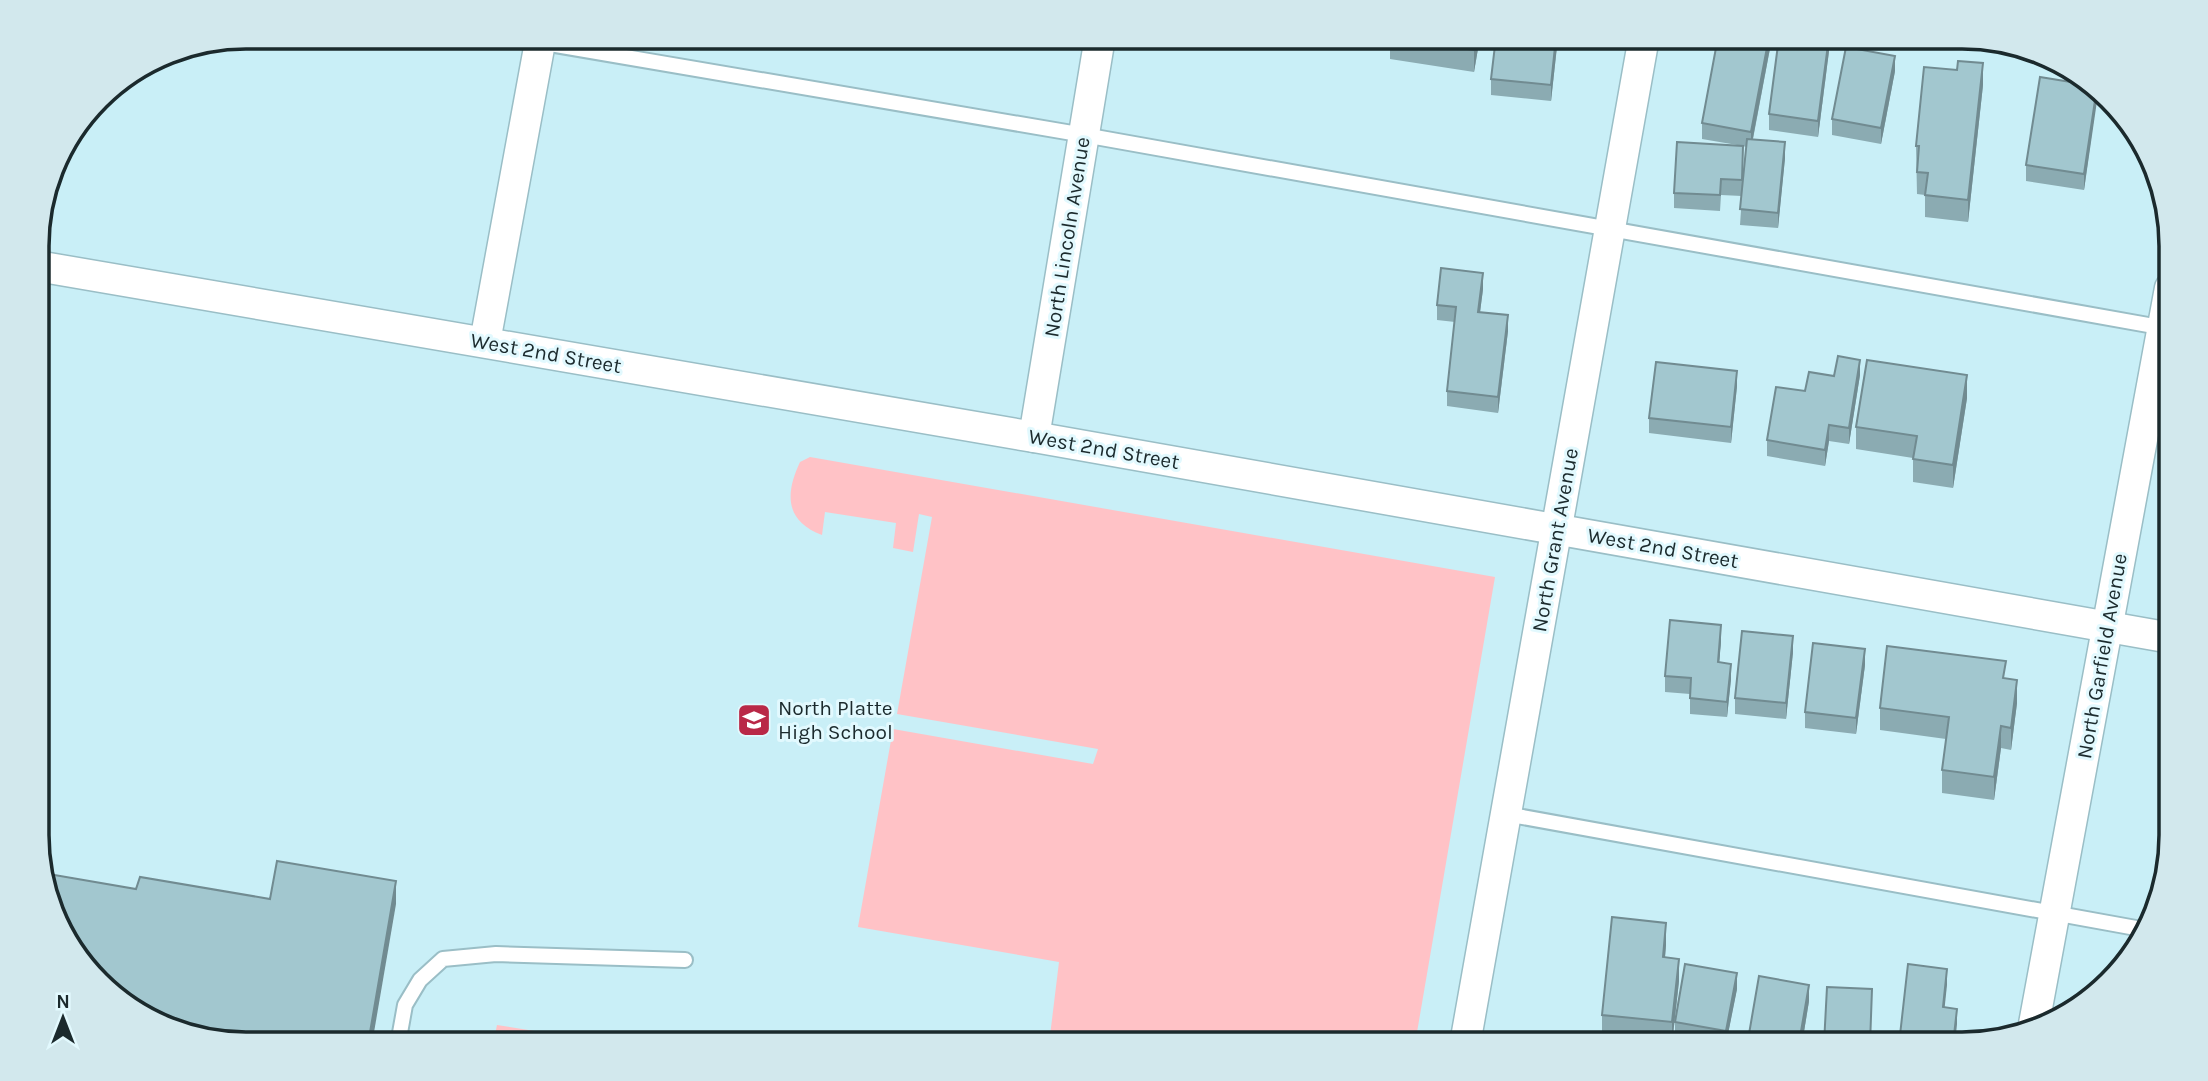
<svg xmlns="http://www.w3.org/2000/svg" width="2208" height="1081" viewBox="0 0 2208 1081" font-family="Karla,sans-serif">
<rect width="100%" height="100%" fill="#c9eff7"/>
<g fill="#ffc2c6">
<path d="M810 457 1495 577 1415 1044H1049L1059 962 858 927 893 729 1093 764 1098 749 897 714 932 517 919 514 913 552 893 548 896 523 825 512 822 535C785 521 785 494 800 462Z"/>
<path d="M497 1025 547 1033 544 1044H493Z"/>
<path d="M710 1038 749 1044H637L650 1041Z"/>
</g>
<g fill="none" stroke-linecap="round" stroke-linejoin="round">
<g stroke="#9abec6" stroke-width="18">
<g id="service">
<path d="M508 37 1084 135 2165 328"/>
<path d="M1506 814 2147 930"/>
<path d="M398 1044 405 1005 420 980 443 959 496 954 685 960"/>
</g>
</g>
<g stroke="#9abec6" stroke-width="33">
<g id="minor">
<path d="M37 266 1034 437 2171 638"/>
<path d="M485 342 541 37"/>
<path d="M1034 437 1100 37"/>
<path d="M2034 1024 2170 288"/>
<path d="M1465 1044 1644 37"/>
</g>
</g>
<use href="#service" stroke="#fff" stroke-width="14"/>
<use href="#minor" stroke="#fff" stroke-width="30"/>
</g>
<g fill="#8babb2" fill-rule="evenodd">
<path d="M1390 37H1480L1474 72 1390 59Z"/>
<path d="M1496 37H1558L1551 101 1491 95V79Z"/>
<path d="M1771 37V43L1753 139 1785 158 1778 228 1740 225 1742 196 1721 195 1720 211 1674 208V193L1743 146 1702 139V123ZM1743 146 1746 147 1742 194 1743 162Z"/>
<path d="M1829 51 1818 137 1769 130V114Z"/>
<path d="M1895 71 1881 144 1832 135V119Z"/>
<path d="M1983 85 1968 222 1925 217V195L1917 194 1916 146Z"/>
<path d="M2097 95 2084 190 2026 181V165Z"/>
<path d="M1483 289 1480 312 1508 331 1498 413 1447 406V391L1455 322 1437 320V305Z"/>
<path d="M1860 375 1849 444 1829 441 1825 466 1767 456V440L1805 391 1834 376Z"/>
<path d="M1737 386 1731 443 1649 433V418Z"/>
<path d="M1967 398 1953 488 1913 482V458L1856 449V427Z"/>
<path d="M1721 641 1719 663 1731 679 1727 717 1690 714V694L1665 692V676Z"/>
<path d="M1793 652 1786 719 1735 714V698Z"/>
<path d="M1865 665 1856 734 1805 728V712Z"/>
<path d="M2006 679 2017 703 2011 750 2001 748 1994 800 1942 793V770L1946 739 1880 730V708Z"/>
<path d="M1666 945 1665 957 1679 981 1672 1044 1602 1038V1015Z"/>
<path d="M1737 989 1726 1044H1710L1675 1038V1022Z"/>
<path d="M1809 1001 1802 1044H1749V1034Z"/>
</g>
<g fill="#718b91">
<path d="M1476 37H1480L1474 72V50Z"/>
<path d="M1556 37H1558L1551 101V85Z"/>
<path d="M1769 37H1771V43L1751 148V132Z"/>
<path d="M1829 37V51L1818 137V121Z"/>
<path d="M1895 56V71L1881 144V128Z"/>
<path d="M1983 63V85L1968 222V200Z"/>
<path d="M2096 94 2097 95V101L2084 190V174Z"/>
<path d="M1785 142V158L1778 228V213Z"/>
<path d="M1483 273V289L1478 328V312Z"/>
<path d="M1508 315V331L1498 413V397Z"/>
<path d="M1860 360V375L1849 444V428Z"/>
<path d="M1737 371V386L1731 443V427Z"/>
<path d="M1967 375V398L1953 488V465Z"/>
<path d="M1829 425V441L1825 466V450Z"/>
<path d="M1721 625V641L1718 678V662Z"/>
<path d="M1793 636V652L1786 719V703Z"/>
<path d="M1865 649V665L1856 734V718Z"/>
<path d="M1731 664V679L1727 717V702Z"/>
<path d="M2017 680V703L2011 750V728Z"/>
<path d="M2001 726V748L1994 800V777Z"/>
<path d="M396 881V904L372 1044H368Z"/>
<path d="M1666 923V945L1663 980V957Z"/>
<path d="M1679 959V981L1672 1044V1022Z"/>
<path d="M1947 969V985L1943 1023V1007Z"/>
<path d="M1737 973V989L1726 1044V1031Z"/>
<path d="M1809 985V1001L1802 1044H1799Z"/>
<path d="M1957 1009V1024L1955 1044H1953Z"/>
</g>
<g fill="#a2c7cf" stroke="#718b91" stroke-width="2">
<path d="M1394 37H1476L1474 50Z"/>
<path d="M1496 37H1556L1551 85 1491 79Z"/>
<path d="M1718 37H1769L1751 132 1702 123Z"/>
<path d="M1779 37H1829L1818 121 1769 114Z"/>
<path d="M1846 47 1895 56 1881 128 1832 119Z"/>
<path d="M1958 61 1983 63 1968 200 1925 195 1928 173 1917 172 1919 146H1916L1924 67 1957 70Z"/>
<path d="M2040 77 2083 84 2096 94 2084 174 2026 165Z"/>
<path d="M1747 139 1785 142 1778 213 1740 209Z"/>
<path d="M1677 142 1743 146 1742 180 1721 179 1720 195 1674 193Z"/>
<path d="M1441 268 1483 273 1478 312 1508 315 1498 397 1447 391 1456 307 1437 305Z"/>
<path d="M1838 356 1860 360 1849 428 1829 425 1825 450 1767 440 1776 387 1805 391 1809 372 1834 376Z"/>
<path d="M1867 360 1967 375 1953 465 1913 459 1917 436 1856 427Z"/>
<path d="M1656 362 1737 371 1731 427 1649 418Z"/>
<path d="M1670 620 1721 625 1718 662 1731 664 1727 702 1690 698 1691 678 1665 676Z"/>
<path d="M1742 631 1793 636 1786 703 1735 698Z"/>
<path d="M1813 643 1865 649 1856 718 1805 712Z"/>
<path d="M1887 646 2006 661 2003 678 2017 680 2011 728 2001 726 1994 777 1942 770 1949 717 1880 708Z"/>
<path d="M277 861 396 881 368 1044H246L154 1023 80 962 43 873 136 889 140 877 270 899Z"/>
<path d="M1612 917 1666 923 1663 957 1679 959 1672 1022 1602 1015Z"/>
<path d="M1685 964 1737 973 1726 1031 1675 1022Z"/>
<path d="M1908 964 1947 969 1943 1007 1957 1009 1953 1044H1899Z"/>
<path d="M1759 976 1809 985 1799 1043 1749 1034Z"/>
<path d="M1827 987 1872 989 1870 1044H1824Z"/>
</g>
<defs>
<g id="school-square" transform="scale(1.75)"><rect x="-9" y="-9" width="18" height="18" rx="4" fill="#b92847" stroke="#e2f9fe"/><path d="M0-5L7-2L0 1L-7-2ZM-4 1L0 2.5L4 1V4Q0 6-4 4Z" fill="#fff"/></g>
</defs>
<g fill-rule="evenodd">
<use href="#school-square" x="754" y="720"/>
</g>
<g text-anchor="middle" stroke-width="6" stroke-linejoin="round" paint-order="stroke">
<g font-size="21" fill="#1b2a2d" stroke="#e2f9fe">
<text transform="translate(1067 237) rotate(-81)" y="7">North Lincoln Avenue</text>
<text transform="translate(546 353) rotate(10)" y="7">West 2nd Street</text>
<text transform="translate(1104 449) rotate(10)" y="7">West 2nd Street</text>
<text transform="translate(1555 540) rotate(-80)" y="7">North Grant Avenue</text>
<text transform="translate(1663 548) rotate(10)" y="7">West 2nd Street</text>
<text transform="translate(2102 656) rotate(-80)" y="7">North Garfield Avenue</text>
</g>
<g font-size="21" fill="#1b2a2d" stroke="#e2f9fe" text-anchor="start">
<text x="778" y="715">North Platte<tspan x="778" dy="24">High School</tspan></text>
</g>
</g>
<path d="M0 0H2208V1081H0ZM246 49H1962A197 197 0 0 1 2159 246V835A197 197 0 0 1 1962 1032H246A197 197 0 0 1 49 835V246A197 197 0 0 1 246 49Z" fill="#d2e8ed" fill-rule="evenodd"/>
<path fill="none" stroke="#1b2a2d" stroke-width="3.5" d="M246 49H1962A197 197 0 0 1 2159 246V835A197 197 0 0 1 1962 1032H246A197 197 0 0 1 49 835V246A197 197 0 0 1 246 49Z"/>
<g transform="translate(63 1018)" stroke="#e2f9fe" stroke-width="5" paint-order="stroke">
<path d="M0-5L12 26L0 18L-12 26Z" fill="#1b2a2d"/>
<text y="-10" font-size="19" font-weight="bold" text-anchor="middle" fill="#1b2a2d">N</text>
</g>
</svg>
